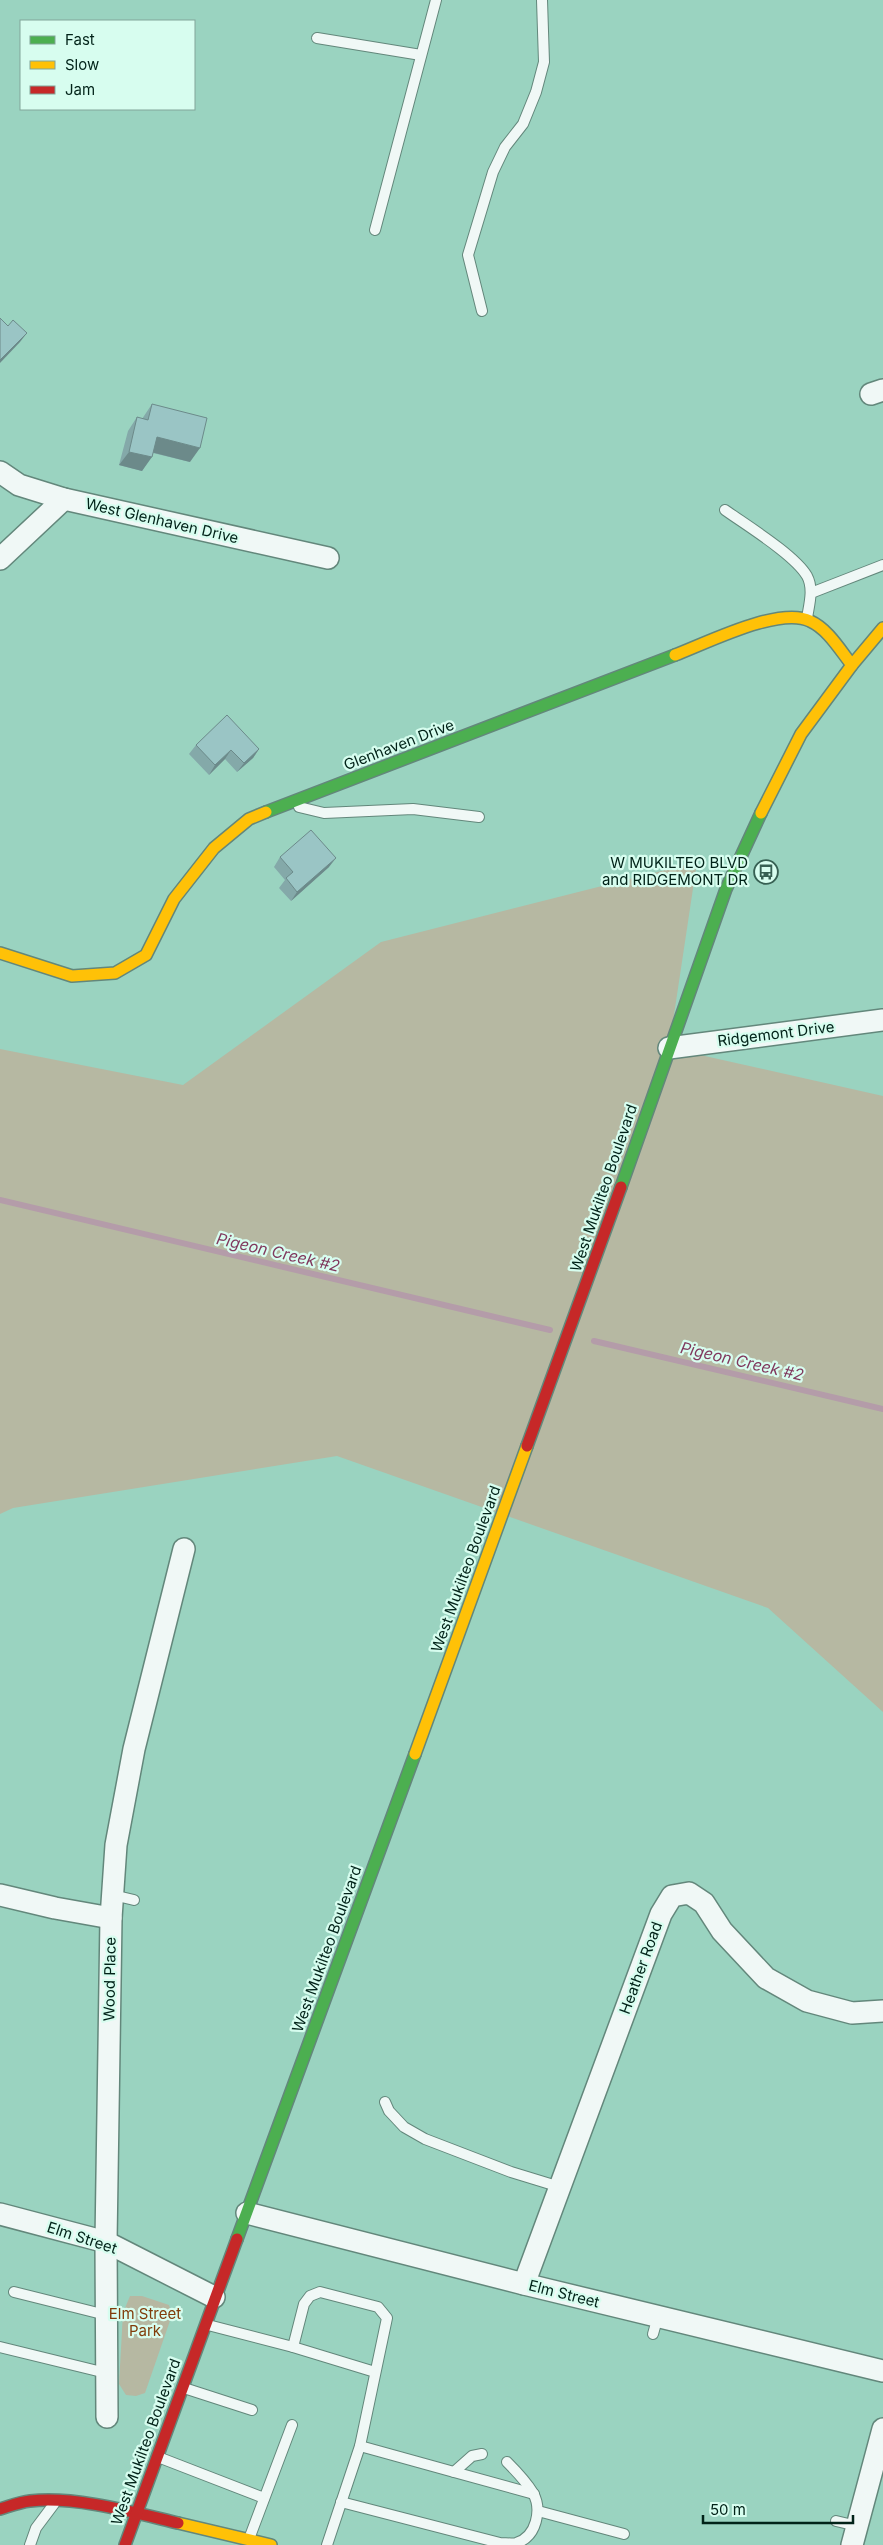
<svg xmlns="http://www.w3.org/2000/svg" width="883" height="2545" viewBox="0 0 883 2545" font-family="Inter,sans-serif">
<rect width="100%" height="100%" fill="#9ad3c0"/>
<g fill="#b6b8a2">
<path d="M697 862 669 1048 883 1096V1712L768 1608 337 1456 13 1508 0 1514V1049L183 1085 381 942Z"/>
<path d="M130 2296H142L169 2305 172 2315 145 2393 136 2396 126 2395 119 2384 123 2313Z"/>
</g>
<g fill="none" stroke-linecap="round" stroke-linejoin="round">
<g stroke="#b49ca9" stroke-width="6">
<path d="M0 1200 550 1330"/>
<path d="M594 1341 883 1409"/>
</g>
<g stroke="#63877b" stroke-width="12">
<g id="lane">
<path d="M317 38 421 55"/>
<path d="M375 230 436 0"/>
<path d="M482 311 468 255 493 172 505 147 523 124 536 92 544 62 542 0"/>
<path d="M725 510C746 525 795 555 807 576 814 589 809 605 807 618"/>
<path d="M811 593 883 565"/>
<path d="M299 807 324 813 413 809 479 817"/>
<path d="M113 1895 134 1900"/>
<path d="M385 2102 389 2111 404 2127 425 2139 511 2172 560 2187"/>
<path d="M14 2292 106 2315"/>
<path d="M208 2325 293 2347 375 2372"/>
<path d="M653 2334 658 2316"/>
<path d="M0 2347 106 2373"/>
<path d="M293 2347 304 2304 310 2296 320 2292 378 2307 387 2318 360 2446 327 2545"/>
<path d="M184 2388 252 2410"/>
<path d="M360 2446 454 2472 472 2456 482 2454"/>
<path d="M158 2457 264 2498"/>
<path d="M454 2472 534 2494"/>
<path d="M341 2502 500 2543C505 2543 512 2544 516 2543 537 2537 542 2509 533 2493 526 2481 516 2471 507 2462"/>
<path d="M538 2511 624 2534"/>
<path d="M836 2521 857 2526"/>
<path d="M249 2539 292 2425"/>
<path d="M30 2545 36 2528 54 2504"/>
</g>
</g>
<g stroke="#63877b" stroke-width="24">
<g id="street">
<path d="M871 394 883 390"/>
<path d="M0 472 19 485 64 499 328 558"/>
<path d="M0 559 64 499"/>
<path d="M669 1048 883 1020"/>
<path d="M0 1895 55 1908 111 1918"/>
<path d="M247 2213 524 2284 883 2371"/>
<path d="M0 2214 106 2242 214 2297"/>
<path d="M524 2284 661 1914 672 1896 689 1893 704 1903 722 1931 766 1978 807 2001 852 2013 883 2011"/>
<path d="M107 2417 106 2242 111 1918 116 1845 134 1749 184 1549"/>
<path d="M852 2545 883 2429"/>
</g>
</g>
<g stroke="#63877b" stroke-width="14">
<g id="fast">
<path d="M266 812 675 655"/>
<path d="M621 1187 726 889 761 813"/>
<path d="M237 2239 415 1754"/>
</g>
</g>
<g stroke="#63877b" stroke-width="14">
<g id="slow">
<path d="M675 655C707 643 779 606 810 621 828 629 840 650 852 665"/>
<path d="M761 813 801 734 852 665 883 628"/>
<path d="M0 953 72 976 115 973 146 955 174 899 214 848 249 819 266 812"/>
<path d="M415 1754 527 1446"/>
<path d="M178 2523 271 2545"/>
</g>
</g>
<g stroke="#63877b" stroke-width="14">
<g id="jam">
<path d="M527 1446 621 1187"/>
<path d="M0 2509C10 2506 20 2502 30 2501 76 2496 132 2512 178 2523"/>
<path d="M125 2545 237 2239"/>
</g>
</g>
<use href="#lane" stroke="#f0f8f6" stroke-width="10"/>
<use href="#street" stroke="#f0f8f6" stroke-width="21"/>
<use href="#fast" stroke="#4caf50" stroke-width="11"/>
<use href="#slow" stroke="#ffc107" stroke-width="11"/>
<use href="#jam" stroke="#c62828" stroke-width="11"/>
</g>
<g fill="#84a9a9">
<path d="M152 404 190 462 153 453 142 471 119 465 128 431 137 417 142 419Z"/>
<path d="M196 745 259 749 253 758 237 772 225 759 209 775 189 754Z"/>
<path d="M280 857 329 867 291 901 279 888 285 880 274 867Z"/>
</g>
<g fill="#6c8a8a">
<path d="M27 333 20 342 0 363V360Z"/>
<path d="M157 437 200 448 190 462 147 451Z"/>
<path d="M129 452 152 457 142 471 119 465Z"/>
<path d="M259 749 253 758 237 772 244 763Z"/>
<path d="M231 750 225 759 209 775 215 765Z"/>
<path d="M336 858 329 867 291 901 297 892Z"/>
</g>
<g fill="#9ac5c5" stroke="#6c8a8a">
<path d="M0 318 8 326 13 320 27 333 0 360Z"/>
<path d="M152 404 207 418 200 448 157 437 152 457 129 452 137 417 148 420Z"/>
<path d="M227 715 259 749 244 763 231 750 215 765 196 745Z"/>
<path d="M311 830 336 858 297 892 286 878 293 872 280 857Z"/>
</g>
<defs>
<g id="bus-ring" transform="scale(1.25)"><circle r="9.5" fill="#d7fdef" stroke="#376053" stroke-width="1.5"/><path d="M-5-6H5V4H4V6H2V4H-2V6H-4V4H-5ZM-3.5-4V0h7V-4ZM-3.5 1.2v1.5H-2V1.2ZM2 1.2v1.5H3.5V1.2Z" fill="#376053"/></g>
</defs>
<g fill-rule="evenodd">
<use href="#bus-ring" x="766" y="872"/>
</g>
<g text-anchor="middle" stroke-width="4.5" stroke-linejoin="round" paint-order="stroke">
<g font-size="15" fill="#012218" stroke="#d7fdef">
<text transform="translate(162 521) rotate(13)" y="5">West Glenhaven Drive</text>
<text transform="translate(399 745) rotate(-21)" y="5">Glenhaven Drive</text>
<text transform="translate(776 1034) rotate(-7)" y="5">Ridgemont Drive</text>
<text transform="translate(604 1188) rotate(-71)" y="5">West Mukilteo Boulevard</text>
<text transform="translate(466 1569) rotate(-70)" y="5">West Mukilteo Boulevard</text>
<text transform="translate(327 1949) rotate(-70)" y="5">West Mukilteo Boulevard</text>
<text transform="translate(641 1968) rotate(-70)" y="5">Heather Road</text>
<text transform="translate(110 1979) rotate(-89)" y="5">Wood Place</text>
<text transform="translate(82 2238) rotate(18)" y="5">Elm Street</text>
<text transform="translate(564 2294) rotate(14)" y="5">Elm Street</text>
<text transform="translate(146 2442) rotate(-70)" y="5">West Mukilteo Boulevard</text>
</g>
<g font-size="15" fill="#012218" stroke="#d7fdef" text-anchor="end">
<text x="748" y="868">W MUKILTEO BLVD<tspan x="748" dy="17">and RIDGEMONT DR</tspan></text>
</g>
<g font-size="15" fill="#813c0a" stroke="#d7fdef">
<text x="145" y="2319">Elm Street<tspan x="145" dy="17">Park</tspan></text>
</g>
<g font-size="16" font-style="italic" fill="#80385d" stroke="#d7fdef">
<text transform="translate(278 1252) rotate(13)" y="6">Pigeon Creek #2</text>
<text transform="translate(742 1361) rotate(13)" y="6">Pigeon Creek #2</text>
</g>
</g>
<rect x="20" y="20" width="175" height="90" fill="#d7fdef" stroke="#81a599"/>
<rect x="30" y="36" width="25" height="8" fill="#4caf50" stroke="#81a599"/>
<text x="65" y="45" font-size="15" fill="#012218">Fast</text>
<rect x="30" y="61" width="25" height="8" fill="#ffc107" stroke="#81a599"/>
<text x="65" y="70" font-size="15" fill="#012218">Slow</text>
<rect x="30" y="86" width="25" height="8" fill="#c62828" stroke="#81a599"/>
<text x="65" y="95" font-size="15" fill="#012218">Jam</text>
<path d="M703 2515v8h150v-8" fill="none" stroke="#012218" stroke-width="2.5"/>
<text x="710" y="2515" font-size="15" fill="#012218" stroke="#d7fdef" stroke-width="4" paint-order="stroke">50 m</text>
</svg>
